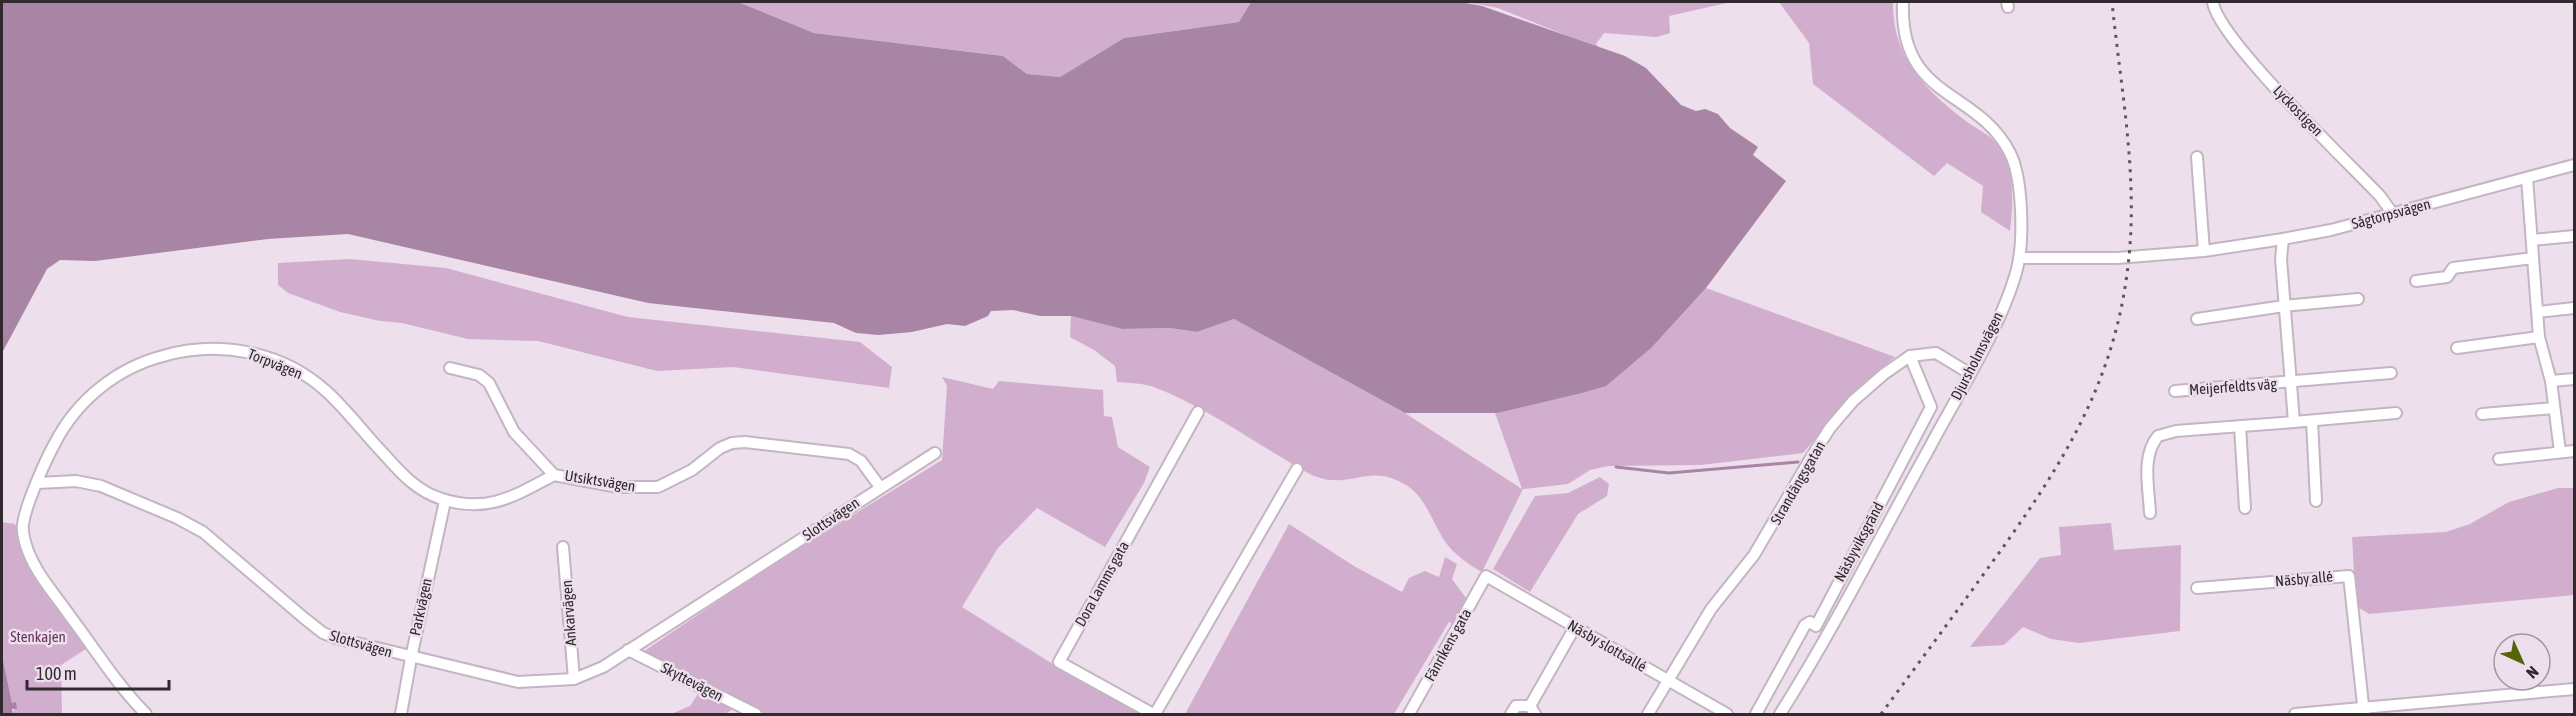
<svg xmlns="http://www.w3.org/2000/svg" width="2576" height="716" viewBox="0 0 2576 716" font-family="'Asap Condensed',sans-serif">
<rect width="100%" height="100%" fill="#eedfec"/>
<g fill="#d2aece">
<path d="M738 2H1251L1239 22 1124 38 1060 77 1027 74 1003 56 814 33Z"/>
<path d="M1466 2H1731L1669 16 1670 33 1657 37 1604 33 1596 44 1600 49 1498 8Z"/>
<path d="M1779 2H1893C1892 59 1927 92 1970 124 1984 133 2000 141 2006 158 2014 180 2013 208 2010 231L1981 212 1983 186 1947 163 1934 176 1813 84 1809 43Z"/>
<path d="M350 259 446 268 628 317 860 342 892 367 889 388 733 367 657 371 538 341 468 339 402 323 380 321 340 312 288 293 278 285V263Z"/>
<path d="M1706 288 1895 357 1863 383 1803 453 1701 465 1608 466 1590 470 1568 484 1523 489 1482 572C1469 565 1452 553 1444 540 1433 523 1426 499 1409 487 1369 460 1353 491 1314 476 1300 470 1287 460 1274 453 1235 429 1197 404 1154 387 1143 383 1129 383 1117 382L1115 366 1094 350 1070 337 1071 316 1122 329 1170 328 1197 332 1234 319 1405 413 1522 489 1495 413 1578 394 1650 348Z"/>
<path d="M942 377 993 389 999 381 1103 390 1104 416 1112 417 1118 447 1150 467 1144 483 1105 547 1037 508 998 548 962 607 1056 666 1143 714H766L743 703 725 714H671L690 706 698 694 634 658 767 568 942 460 947 386Z"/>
<path d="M1600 477 1609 484 1607 496 1578 514 1530 592 1493 569 1535 496 1568 493Z"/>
<path d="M2558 488H2574V595L2369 614 2356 606 2352 537 2446 532 2470 524 2509 502Z"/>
<path d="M2 522 15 524 22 545 89 647 61 665 62 714H13L15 703H12L2 655Z"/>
<path d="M2111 523 2114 550 2181 545 2180 631 2079 643 2051 639 2023 627 2004 645 1970 647 2040 558 2061 555 2059 527Z"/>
<path d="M1289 524 1354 566 1402 592 1409 578 1425 571 1439 577 1445 557 1457 564 1452 579 1469 602 1456 626 1449 622 1394 714H1185Z"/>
</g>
<g fill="#a985a5">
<path d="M2 2H738L814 33 1003 56 1027 74 1060 77 1124 38 1239 22 1251 2H1461L1482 6 1625 56 1646 68 1681 105 1696 111 1705 109 1718 114 1730 128 1758 147 1753 155 1786 181 1706 288 1651 348 1606 386 1578 394 1497 413H1405L1234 319 1197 332 1170 328 1122 329 1071 316H1040L1013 310 991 311 988 316 965 326 947 324 912 332 878 335 856 333 834 323 648 303 348 234 268 239 95 261 60 260 47 269 2 353Z"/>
<path d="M2 655 12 703 16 702 17 709H12L13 714H2Z"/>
</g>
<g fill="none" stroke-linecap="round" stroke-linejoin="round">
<path stroke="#a985a5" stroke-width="3" d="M1616 467 1669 473 1798 462"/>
<g stroke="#c3b5c1" stroke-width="14">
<g id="minor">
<path d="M2007 2 2008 7"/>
<path d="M2213 2C2217 38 2348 162 2380 196L2393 214"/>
<path d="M2197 157 2204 251"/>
<path d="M2527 178 2539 337 2551 381 2560 452"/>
<path d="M2283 239 2281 259 2294 422 2396 413"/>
<path d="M2532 240 2574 236"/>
<path d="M2019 258H2117L2204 251 2283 239 2331 230 2574 165"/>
<path d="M2416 281 2447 277 2453 268 2533 258"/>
<path d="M2538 312 2574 308"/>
<path d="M2197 319 2284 306 2358 299"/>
<path d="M2457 348 2539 337"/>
<path d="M450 368 479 375 489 383 514 432 554 475 618 487H658L692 470 720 448 732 443 745 442 849 454 861 461 880 487"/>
<path d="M2551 381 2574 379"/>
<path d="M2175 391 2391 373"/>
<path d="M2482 414 2554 408"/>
<path d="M2312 421 2316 501"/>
<path d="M2240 426 2245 508"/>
<path d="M2499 459 2574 451"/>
<path d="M38 483 76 481 101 486 177 518 203 532 304 618 323 633 336 638 518 682 574 679 603 667 935 453"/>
<path d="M2150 513C2149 489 2141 456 2158 436L2176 431 2294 422"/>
<path d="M563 547 574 679"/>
<path d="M2197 588 2349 576 2364 714"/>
<path d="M628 650 756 714"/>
<path d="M146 714C117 685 95 649 70 616 56 596 37 575 28 551 25 543 22 532 23 524 26 504 45 461 55 443 77 400 117 368 163 356 219 340 282 351 326 391 346 409 363 432 382 452 400 472 416 491 442 499 488 514 516 495 554 475"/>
<path d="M401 714 411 658 445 501"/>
<path d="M1153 714 1059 662 1198 412"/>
<path d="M1155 714 1297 469"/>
<path d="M1409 714 1486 576 1727 714"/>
<path d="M1511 714 1516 706H1530"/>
<path d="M1535 714 1530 706 1575 627"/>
<path d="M1648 714 1711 609 1754 555 1812 456 1830 428 1853 401 1884 374 1910 356 1936 353 1969 373"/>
<path d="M1756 714 1805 625 1810 622 1816 626 1931 407 1910 356"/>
<path d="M1780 714C1835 627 1881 535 1931 445 1959 392 2002 326 2017 269 2024 241 2023 179 2010 153 1977 88 1899 100 1903 2"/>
<path d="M2295 714 2574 689"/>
</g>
</g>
<use href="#minor" stroke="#fff" stroke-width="10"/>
<path stroke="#5f565d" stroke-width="3" stroke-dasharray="3 6" stroke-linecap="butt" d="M1881 714C1915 668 1949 622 1983 575 2060 469 2120 380 2130 245 2136 164 2120 82 2112 2"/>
</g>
<g text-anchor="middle" stroke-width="5" stroke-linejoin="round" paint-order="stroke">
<g font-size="15" fill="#302a2f" stroke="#eedfec">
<text transform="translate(2298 111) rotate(46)" y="5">Lyckostigen</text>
<text transform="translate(2391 214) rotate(-15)" y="5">Sågtorpsvägen</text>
<text transform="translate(1977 356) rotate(-63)" y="5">Djursholmsvägen</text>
<text transform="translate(275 364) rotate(22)" y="5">Torpvägen</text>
<text transform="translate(2233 387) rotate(-4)" y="5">Meijerfeldts väg</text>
<text transform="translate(600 481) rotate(9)" y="5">Utsiktsvägen</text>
<text transform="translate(1798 483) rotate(-60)" y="5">Strandängsgatan</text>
<text transform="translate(831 519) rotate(-34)" y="5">Slottsvägen</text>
<text transform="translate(1859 542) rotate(-62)" y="5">Näsbyviksgränd</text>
<text transform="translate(2304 579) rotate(-5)" y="5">Näsby allé</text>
<text transform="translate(1102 584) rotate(-61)" y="5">Dora Lamms gata</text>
<text transform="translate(421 607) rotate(-78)" y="5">Parkvägen</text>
<text transform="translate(569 613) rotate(-94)" y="5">Ankarvägen</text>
<text transform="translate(361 644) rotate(16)" y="5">Slottsvägen</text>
<text transform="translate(1448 645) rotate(-61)" y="5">Fänrikens gata</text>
<text transform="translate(1607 646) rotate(30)" y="5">Näsby slottsallé</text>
<text transform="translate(692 682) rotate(27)" y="5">Skyttevägen</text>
</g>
<g font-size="15" fill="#643560" stroke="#eedfec">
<text x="38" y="642">Stenkajen</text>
</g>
</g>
<rect width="2576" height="716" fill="none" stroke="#302a2f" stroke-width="6"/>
<g transform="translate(2522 662) rotate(135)"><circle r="28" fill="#eedfec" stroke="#a297a0" stroke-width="1.5"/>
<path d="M0-4.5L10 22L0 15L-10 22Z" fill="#556409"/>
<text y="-9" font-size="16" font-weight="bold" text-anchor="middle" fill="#302a2f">N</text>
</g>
<path d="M27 680v9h142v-9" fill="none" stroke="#302a2f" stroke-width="3"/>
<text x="36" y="680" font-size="18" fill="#302a2f" stroke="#eedfec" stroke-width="4.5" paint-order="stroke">100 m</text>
</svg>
